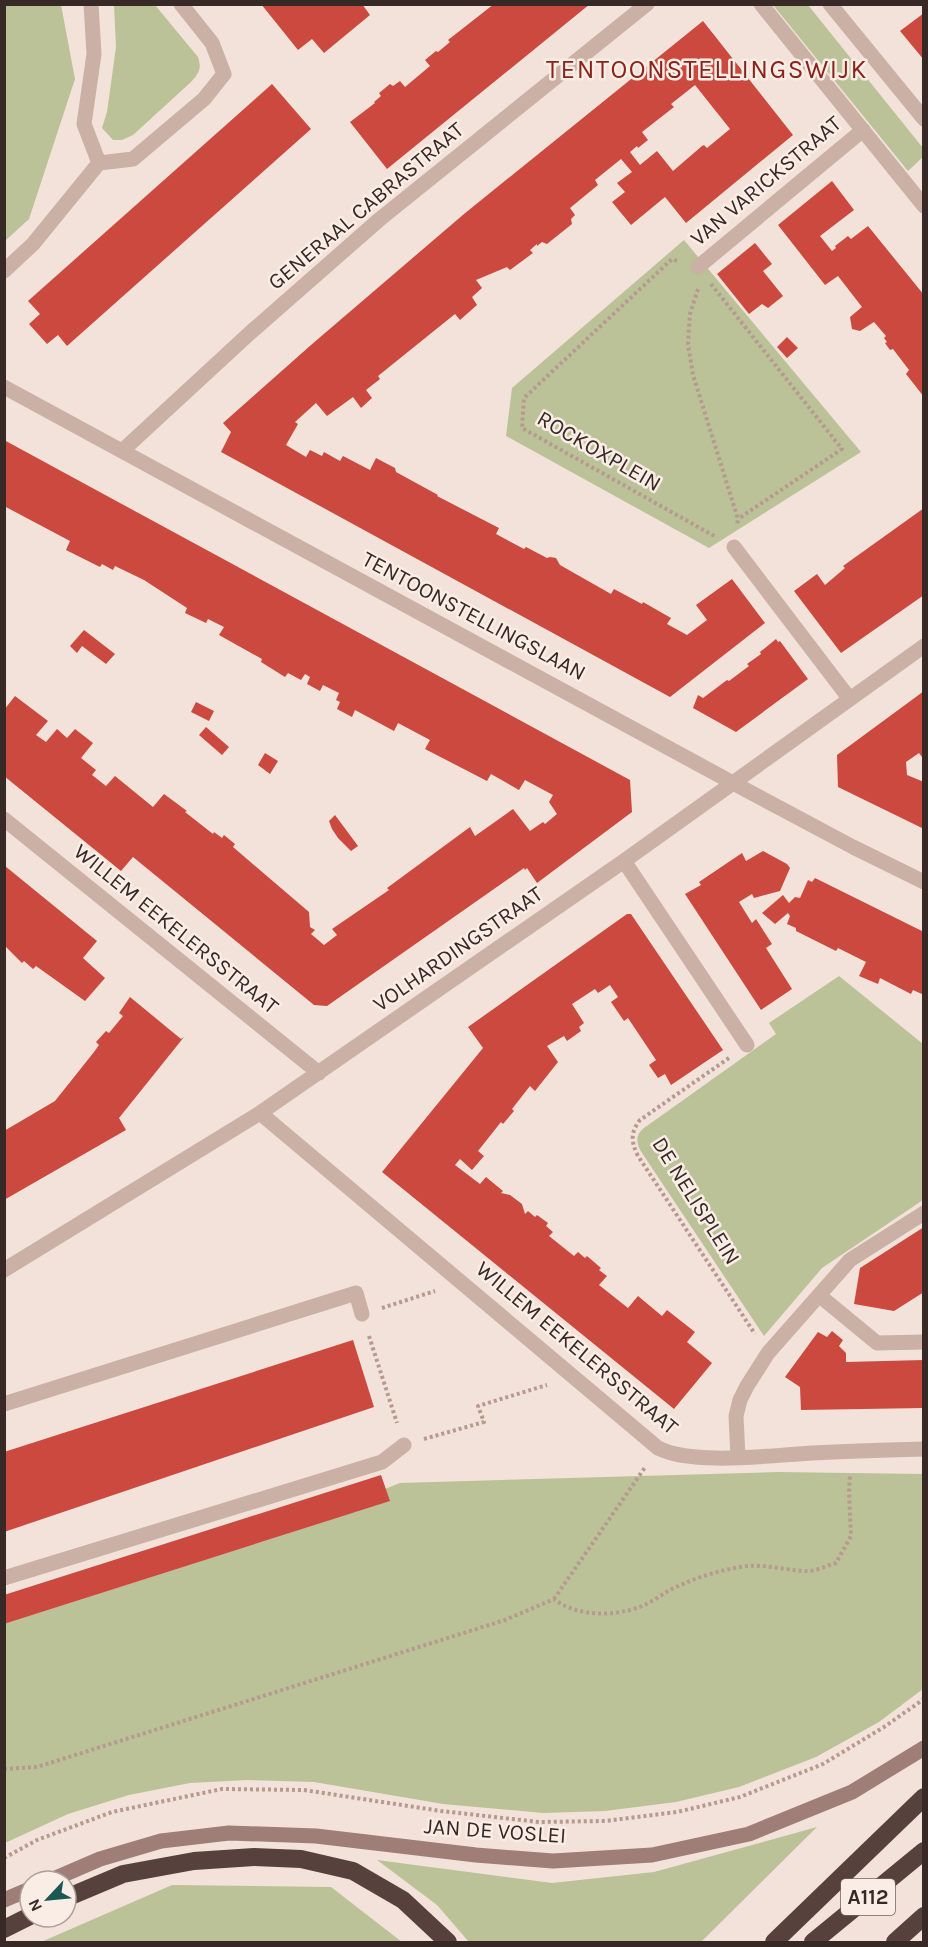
<svg xmlns="http://www.w3.org/2000/svg" width="928" height="1947" font-family="Karla,sans-serif">
<style>
.green{fill:#bbc298}
.building{fill:#cb493e;fill-rule:evenodd}
.lines{fill:none;stroke-linecap:round;stroke-linejoin:round}
.path{stroke:#b7998f;stroke-width:4;stroke-dasharray:3 3;stroke-linecap:butt}
.minor{stroke:#cbb0a5;stroke-width:15}
.tertiary{stroke:#cbb0a5;stroke-width:15}
.secondary{stroke:#9e7e76;stroke-width:15}
.motorway{stroke:#57413d;stroke-width:18}
.labels{text-anchor:middle;dominant-baseline:central;stroke-width:5;stroke-linejoin:round;paint-order:stroke}
.shield{fill:#faede5;stroke:#71645f;stroke-width:1.5}
.shield-label{font-size:21px;font-weight:bold;fill:#362926}
.street-label{font-size:22px;fill:#362926;stroke:#faede5}
.quarter-label{font-size:26px;letter-spacing:1.5px;fill:#88241c;stroke:#faede5}
</style>
<rect width="100%" height="100%" fill="#f2e2d9"/>
<path class="green" d="M5,4L61,5L75,79L29,219L5,241Z
M114,5H155L198,57C202,69 199,73 191,82L133,135L122,140H113L102,128L107,112L116,47Z
M773,5H808L923,148V157L908,171Z
M684,240L861,452L709,548L506,436L512,388Z
M839,976L923,1044V1200L822,1268L764,1336L642,1153C636,1144 635,1135 644,1128L776,1034L769,1023Z
M778,1472L923,1474V1689L879,1722L816,1757L739,1787L676,1802L605,1811L543,1813L443,1804L314,1782L248,1780L190,1783L129,1795L68,1814L5,1843L4,1624L389,1501L385,1489L400,1483Z
M817,1827L701,1942H469L437,1905L377,1860L552,1883L654,1872Z
M172,1885L331,1887L402,1942H41Z"/>
<path class="building" d="M261,4H362L370,15L324,53L312,39L298,50Z
M494,4H590L387,169L350,122L375,103L374,102L381,96L379,93L390,84L393,86L400,81L405,87L430,66L425,60L436,51L438,52L450,42L448,40Z
M924,13V60L900,31Z
M703,21L793,135L686,223L665,197L631,225L612,202L625,192L617,183L632,172L621,159L595,180L598,185L570,208L575,215L571,219L572,224L547,244L542,242L537,246V244L530,250L533,253L510,270L507,267L476,280L482,288L472,297L477,305L460,320L455,314L378,376L380,379L366,390L372,398L361,408L353,397L327,416L316,403L295,422L298,424L286,445L306,457L310,450L322,456L324,452L340,461L343,456L370,470L376,458L395,468L396,472L438,495L437,496L499,528L496,534L524,549L526,547L547,558L550,557L556,558L560,565L611,594L614,589L642,604L643,602L671,618L667,624L687,635L707,620L696,605L732,579L765,623L670,697L221,452L231,432L223,423L311,345L464,214ZM695,85L730,129L707,148L704,145L702,146L673,171L657,151L640,165L630,152L637,146L638,148L648,140L642,132L674,107L671,104Z
M272,84L311,129L67,346L58,335L47,344L29,324L40,314L28,301Z
M832,181L854,210L820,236L832,251L836,248L835,246L848,236L851,239L868,226L924,295V397L906,374L909,370L893,349L890,350L885,343L887,342L884,338L886,336L874,322L860,331L852,329L850,317L862,307L838,276L825,285L778,225Z
M755,243L772,264L763,271L783,296L768,308L762,304L749,314L717,274Z
M787,337L798,348L787,358L777,347Z
M4,440L630,780L632,812L537,883L527,868L525,870L524,868L327,1006L314,1005L133,857L121,871L4,776V710L15,696L48,721L36,735L46,742L57,729L67,738L75,729L93,743L81,758L96,770L92,775L106,786L115,776L153,807L164,794L187,811L185,812L213,834L214,832L222,838L224,835L235,844L233,847L309,912L310,927L315,930L311,934L324,945L337,935L332,929L389,890L387,888L470,827L475,836L513,809L530,831L543,822L545,824L557,814L549,802L553,795L525,780L519,790L491,774L487,781L425,749L430,740L398,723L394,731L355,710L352,717L337,709L340,702L336,700L339,693L323,685L320,691L307,684L310,677L305,674L301,680L288,673L285,677L261,662L262,659L219,635L224,627L208,619L206,623L185,613L187,608L144,580L115,566L113,570L102,564L100,567L66,550L70,541L4,506Z
M924,508V595L841,653L794,591L817,574L825,585L845,568L843,566Z
M84,630L115,654L106,664L82,646L77,653L70,646Z
M776,639L778,642L780,641L808,679L736,732L693,708L698,695L703,698L727,680L729,681L749,666L747,664L761,654L760,652Z
M924,691V756L922,757L919,753L906,762L907,775L924,782V829L838,787L837,755Z
M196,702L214,711L209,721L191,712Z
M206,727L229,747L222,755L199,735Z
M265,753L278,761L270,774L258,765Z
M335,815L358,846L351,851L338,838L332,829L329,821Z
M763,851L787,864L790,868L780,891L754,898L752,894L739,902L752,923L756,919L772,944L766,948L792,989L761,1010L685,894L701,885L699,882L742,853L746,861Z
M5,866L97,941L83,958L105,978L85,1001L36,966L33,969L24,961L22,963L5,946Z
M815,878L924,932V995L913,990L911,994L880,978L878,984L859,976L866,962L838,948L836,951L796,931V928L787,924L790,916L788,913L775,924L762,913L783,895L789,903L795,897L800,898L808,880L812,882Z
M627,914H631L723,1050L671,1085L665,1074L658,1078L649,1065L656,1060L628,1018L624,1021L611,1002L618,997L610,985L598,993L595,989L572,1004L584,1023L579,1027L581,1031L567,1041L564,1036L547,1046L558,1062L535,1091L530,1086L512,1109L514,1111L503,1124L501,1122L478,1151L484,1156L472,1170L460,1159L455,1165L480,1184L486,1177L503,1191L501,1193L510,1195L522,1204L525,1214L528,1211L535,1217L537,1215L548,1223L546,1226L553,1232L549,1236L574,1256L578,1252L585,1258L587,1256L601,1268L599,1270L607,1276L599,1285L628,1308L638,1296L662,1316L667,1310L695,1332L687,1342L712,1363L674,1409L382,1172L483,1048L468,1027Z
M130,997L181,1039L184,1037L119,1118L126,1130L4,1200V1131L55,1101L94,1052L99,1045L96,1042L106,1031L109,1033L123,1016L119,1013Z
M924,1227V1292L894,1311L854,1304L860,1268Z
M832,1331L843,1340L839,1346L846,1353V1362L924,1360V1408L801,1410L800,1387L785,1377L818,1332L827,1337Z
M353,1340L374,1407L4,1532V1452Z
M381,1475L390,1501L4,1624V1595Z"/>
<g class="lines">
<path class="path" d="M677,261L672,259L524,398L522,428L716,537
M711,284L842,449L738,519
M698,289L690,314L688,344L693,375L738,519L737,525
M729,1058L640,1120C630,1133 631,1142 638,1156L755,1334
M382,1308L435,1291
M369,1336L397,1423
M424,1439L484,1422L478,1406L547,1385
M554,1599L646,1466
M4,1769L37,1767L505,1620L554,1599C577,1617 615,1617 642,1606C652,1602 661,1595 670,1590C692,1579 716,1571 740,1567C762,1563 783,1570 805,1571C814,1572 826,1566 836,1563L851,1536L849,1492L850,1475
M4,1858L37,1840L112,1812L222,1789L304,1790L441,1811L539,1822L605,1821L677,1812L740,1797L823,1764L884,1727L924,1699"/>
<path class="minor" d="M99,163L133,159L204,99L224,74L212,43L181,4
M698,267L863,130
M4,271L33,244L99,163L84,124L94,54L91,4
M4,387L733,783L853,847L924,882
M122,451L251,332L380,219L647,4
M734,547L849,698
M4,819L319,1073
M624,861L747,1045
M260,1113L658,1448C694,1466 772,1455 813,1453C850,1451 887,1450 924,1449
M4,1270L260,1113L624,861L924,646
M820,1296L877,1343L924,1342
M4,1404L356,1293L362,1314
M738,1457L736,1416L740,1400L747,1386L768,1353L850,1260L924,1213
M4,1578L382,1462L404,1445"/>
<path class="tertiary" d="M761,4L924,206
M830,4L924,119"/>
<path class="secondary" d="M49,1881L100,1859L161,1841L229,1833L316,1836L476,1855L553,1861L652,1855L749,1834L852,1792L924,1748
M4,1900L30,1889"/>
<path class="motorway" d="M66,1898L123,1874L194,1861L254,1857L301,1859L353,1871L403,1900L448,1942
M4,1929L30,1916
M774,1942L924,1797
M813,1942L924,1851
M895,1942L924,1916"/>
</g>
<g class="labels">
<rect class="shield" x="841" y="1879" width="54" height="36" rx="4.5"/>
<g class="shield-label">
<text x="868" y="1897">A112</text>
</g>
<g class="street-label">
<text transform="translate(766 181) rotate(-40)">VAN VARICKSTRAAT</text>
<text transform="translate(366 206) rotate(-40)">GENERAAL CABRASTRAAT</text>
<text transform="translate(599 451) rotate(30)">ROCKOXPLEIN</text>
<text transform="translate(474 616) rotate(28)">TENTOONSTELLINGSLAAN</text>
<text transform="translate(176 929) rotate(39)">WILLEM EEKELERSSTRAAT</text>
<text transform="translate(458 949) rotate(-35)">VOLHARDINGSTRAAT</text>
<text transform="translate(696 1201) rotate(58)">DE NELISPLEIN</text>
<text transform="translate(577 1348) rotate(40)">WILLEM EEKELERSSTRAAT</text>
<text transform="translate(495 1831) rotate(4)">JAN DE VOSLEI</text>
</g>
<g class="quarter-label">
<text x="707" y="69">TENTOONSTELLINGSWIJK</text>
</g>
</g>
<rect width="928" height="1947" fill="none" stroke="#362926" stroke-width="12"/>
<g transform="translate(48 1899) rotate(244)"><circle r="28" fill="#faede5" stroke="#ac9f99" stroke-width="1.5"/>
<path d="M0-4.5L10 22L0 15L-10 22Z" fill="#1a5953"/>
<text y="-9" font-size="16" font-weight="bold" text-anchor="middle" fill="#362926">N</text>
</g>
</svg>
